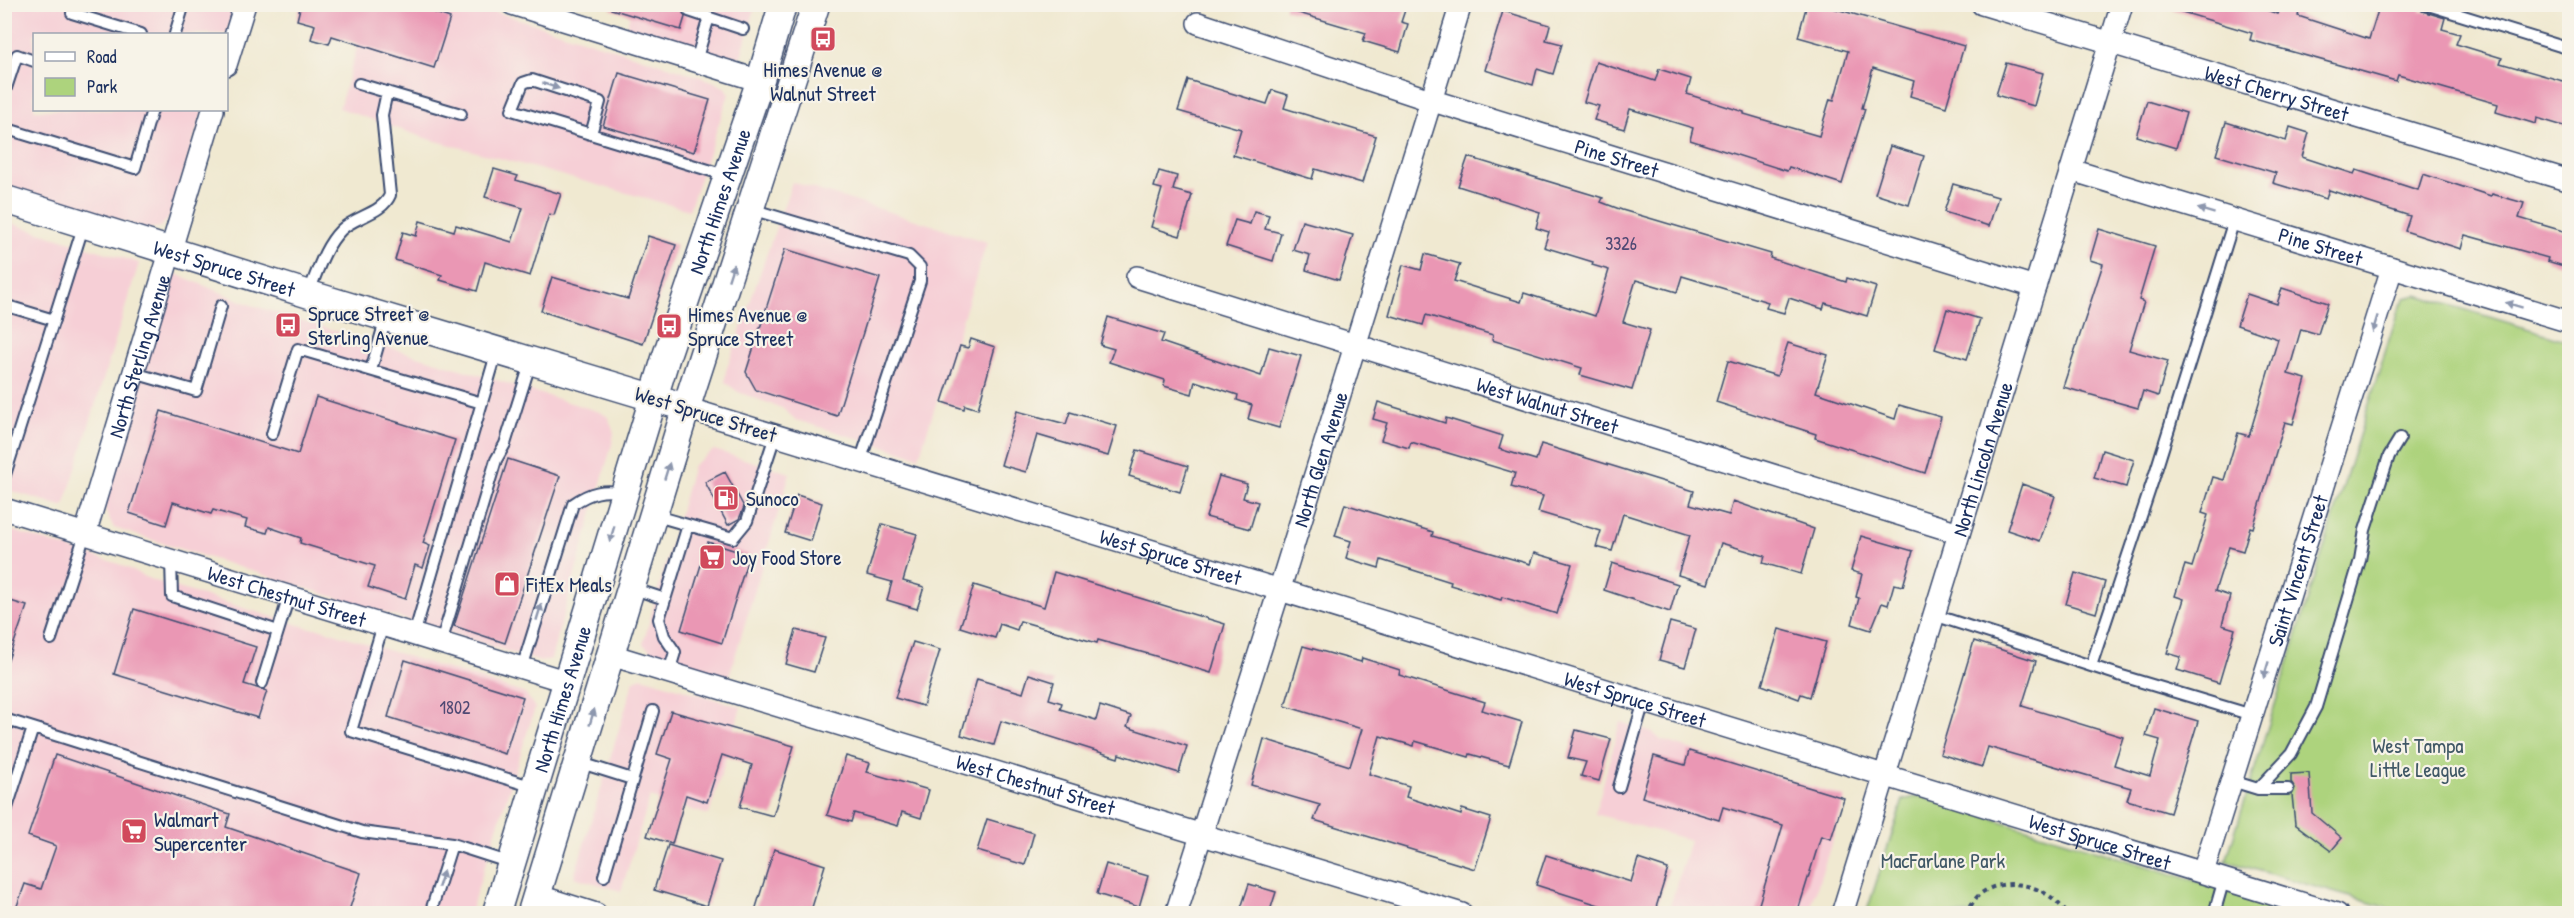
<svg xmlns="http://www.w3.org/2000/svg" width="2574" height="918" font-family="'Patrick Hand',sans-serif">
<style>
.built{fill:#f6cfd6}
.green{fill:#add37d;stroke:#64816e;stroke-width:1.5}
.building{fill:#ea97b4}
.lines{fill:none;stroke-linecap:round;stroke-linejoin:round}
.service-casing{stroke:#3b4b6f;stroke-width:14}
.minor-casing{stroke:#3b4b6f;stroke-width:24}
.tertiary-casing{stroke:#3b4b6f;stroke-width:30}
.path{stroke:#3b4b6f;stroke-width:4;stroke-dasharray:4.5 4.5;stroke-linecap:butt}
.service{stroke:#fff;stroke-width:10}
.minor{stroke:#fff;stroke-width:21}
.tertiary{stroke:#fff;stroke-width:27}
.oneway{fill:#8d97ae}
.labels{text-anchor:middle;dominant-baseline:central;stroke-width:4.5;stroke-linejoin:round;paint-order:stroke}
.number-label{font-size:18px;fill:#4f4974}
.poi-label{font-size:21px;fill:#1b2f5e;stroke:#f7f3e8;text-anchor:start}
.street-label{font-size:21px;fill:#1b2f5e;stroke:#f7f3e8}
.park-label{font-size:21px;fill:#405866;stroke:#f7f3e8}
</style>
<rect width="100%" height="100%" fill="#f7f3e8"/>
<filter id="ink" filterUnits="userSpaceOnUse"><feTurbulence type="fractalNoise" baseFrequency=".0167" numOctaves="2"/><feDisplacementMap in="SourceGraphic" scale="12" xChannelSelector="R" yChannelSelector="G"/><feConvolveMatrix kernelMatrix="1 2 1 2 8 2 1 2 1" color-interpolation-filters="sRGB"/></filter>
<filter id="wash" filterUnits="userSpaceOnUse"><feTurbulence type="fractalNoise" baseFrequency=".008" numOctaves="4" result="noise"/><feDisplacementMap in="SourceGraphic" scale="24" xChannelSelector="R" yChannelSelector="G"/><feGaussianBlur stdDeviation="1.35" result="paint"/><feColorMatrix in="noise" values="0 0 0 0 0 0 0 0 0 0 0 0 0 0 0 0 0 1.4 0 .05"/><feComposite in="paint" operator="in"/></filter>
<g filter="url(#wash)">
<rect width="100%" height="100%" fill="#f0e9d1"/>
<path class="built" d="M370,4L474,5L677,69L712,81L726,88L729,94L689,210L425,138L339,108Z
M4,5H236L226,34H34V110H203L169,218L160,227L147,229L5,185Z
M633,5H756L741,56L731,59L714,58L625,31Z
M792,182L987,242L919,457L796,420L782,408L738,392L725,382L726,371Z
M4,221L139,263L64,507L5,489Z
M174,273L251,305L600,412L608,417L614,433L612,444L551,659L541,662L535,660L114,528L105,510L109,472Z
M714,450L790,473L728,680L678,665L655,654L643,644L693,465Z
M4,528L119,564L152,580L309,628H318L526,694L535,708L470,913H5Z
M642,677L741,707L709,815L650,797L621,891L574,877L634,680Z
M1620,722L1653,733L1661,740L1846,797L1809,913H1668L1690,840L1595,814Z"/>
<path class="green" d="M2417,295L2569,341V913H2405L2226,861L2398,311L2405,298Z
M1919,796L2303,914H1866L1903,800Z"/>
<g id="blocks">
<path class="building" d="M301,4H410L450,18L434,68L332,36L329,44L311,39L315,25L297,20Z
M612,4H686L682,9L685,17L681,30L611,9Z
M1285,4H1407L1401,22L1408,24L1400,52L1363,41L1366,33L1285,9Z
M1807,4H1819L1964,46L1946,107L1910,96L1914,81L1873,68L1862,108L1865,109L1842,184L1789,167L1787,171L1690,140L1693,128L1630,109L1624,129L1594,120L1599,106L1584,102L1596,62L1655,81L1659,69L1691,79L1687,94L1744,112V114L1819,136L1830,99L1834,100L1848,51L1798,37Z
M2172,4H2249L2278,14L2282,4H2301L2298,16L2369,39L2380,4H2418L2422,11L2445,18L2442,29L2460,34L2456,44L2502,58L2500,63L2570,83V128L2537,118L2536,124L2496,112L2498,104L2398,75L2396,81L2250,40L2252,33L2172,9Z
M1503,11L1550,25L1546,40L1562,44L1553,74L1537,69L1533,85L1485,70Z
M2006,63L2043,73L2034,106L1996,95Z
M619,73L710,100L694,152L603,126Z
M1188,80L1267,104L1272,90L1288,95L1284,108L1376,136L1362,183L1315,169L1312,179L1233,155L1241,129L1178,111Z
M2147,101L2186,113L2176,148L2136,136Z
M2226,122L2286,141L2290,127L2309,133L2302,157L2354,174L2356,170L2418,190L2423,174L2491,196L2492,194L2524,203L2519,218L2570,233V268L2547,261L2548,258L2465,235L2461,249L2405,231L2410,216L2329,190L2326,199L2273,183L2276,173L2216,155Z
M1890,146L1924,156L1909,205L1875,194Z
M1468,157L1603,198L1601,202L1622,210L1771,254L1770,258L1846,282L1847,278L1876,287L1867,316L1825,303L1823,309L1789,298L1784,313L1766,308L1768,302L1682,276L1677,292L1636,280L1623,322L1650,330L1632,390L1580,375L1582,368L1492,340L1493,335L1426,315L1423,325L1389,315L1403,265L1421,270L1425,254L1460,264L1454,281L1521,302L1524,293L1595,316L1609,270L1592,265L1593,262L1544,247L1549,232L1536,228L1540,212L1458,186Z
M494,169L518,176L516,180L561,194L554,215L549,214L530,276L485,262L477,291L440,280L442,275L395,260L403,232L416,236L420,221L454,231L456,225L512,242L523,208L485,197Z
M1159,171L1177,176L1173,190L1192,195L1180,236L1151,227L1162,189L1154,187Z
M1953,184L1998,197L1989,226L1944,212Z
M1254,211L1269,215L1265,229L1281,233L1273,261L1226,246L1235,220L1250,224Z
M1302,221L1353,235L1339,280L1306,270L1310,255L1293,250Z
M2099,229L2155,246L2139,300L2144,302L2129,350L2168,361L2158,396L2143,391L2138,408L2063,387L2103,264L2090,260Z
M648,236L676,245L643,344L541,311L552,277L628,299Z
M785,249L880,278L837,416L756,390L746,372Z
M2282,288L2328,303L2318,334L2301,329L2288,374L2306,379L2293,424L2285,422L2253,528L2250,527L2243,551L2229,547L2215,591L2230,596L2222,625L2235,629L2219,683L2177,670L2181,657L2167,653L2184,599L2175,596L2185,565L2192,567L2208,515L2202,513L2213,477L2224,480L2238,433L2249,436L2278,339L2237,325L2247,294L2277,304Z
M1947,309L1980,319L1967,359L1935,349Z
M1108,317L1164,334L1161,342L1261,376L1269,347L1301,356L1279,428L1248,419L1252,405L1237,400L1238,395L1195,381L1192,394L1164,386L1165,380L1109,362L1114,349L1100,345Z
M971,339L995,347L978,409L965,405L964,409L942,402L960,346L968,348Z
M1788,343L1828,355L1816,392L1895,419L1899,405L1941,417L1925,473L1815,438L1816,434L1716,402L1728,361L1777,376Z
M316,397L455,440L423,543L430,546L423,568L415,565L405,599L368,587L375,566L300,543L301,538L269,527L267,533L245,527L247,520L213,510L211,514L173,502L166,525L129,513L161,411L298,454Z
M1378,402L1445,423L1446,418L1503,436L1499,449L1536,460L1541,444L1694,491L1690,504L1729,515L1733,501L1814,529L1801,574L1763,563L1765,556L1721,543L1708,584L1678,575L1690,535L1623,514L1612,551L1596,547L1601,531L1538,512L1543,496L1511,487L1515,473L1411,442L1409,448L1381,440L1387,423L1373,419Z
M1017,411L1066,424L1070,412L1117,426L1108,456L1037,435L1026,472L1001,465Z
M1137,450L1188,466L1180,492L1129,476Z
M2102,450L2134,460L2126,487L2094,478Z
M508,459L560,476L505,643L454,626Z
M725,472L744,507L739,519L728,525L705,482Z
M1219,476L1247,484L1243,498L1258,502L1250,529L1206,517Z
M2022,484L2055,496L2040,541L2007,530Z
M797,495L822,503L811,541L785,533Z
M1345,504L1433,532L1432,536L1530,564L1534,553L1572,564L1557,614L1502,597L1501,600L1450,585L1451,582L1381,560L1379,568L1346,558L1351,541L1335,536Z
M882,524L917,534L903,581L924,587L917,609L887,600L892,582L867,575Z
M1861,536L1913,551L1903,586L1894,584L1888,605L1882,603L1871,630L1852,624L1859,598L1856,597L1862,574L1851,571Z
M708,542L749,555L722,643L681,630Z
M1612,563L1678,584L1670,612L1604,590Z
M1054,572L1225,624L1211,673L1152,655L1098,640L1097,643L1020,621L1017,630L1000,624L995,638L960,627L974,585L1044,607Z
M2075,573L2105,582L2096,613L2066,604Z
M4,599L27,606L7,663L4,662Z
M134,609L256,647L244,684L267,691L258,718L114,674Z
M1670,622L1696,629L1685,667L1659,660Z
M1779,629L1826,642L1810,697L1801,694L1799,699L1762,685Z
M796,630L825,638L814,672L786,664Z
M1974,641L2036,661L2022,706L2123,737L2114,765L2150,776L2160,740L2146,736L2154,708L2198,721L2170,813L2127,800L2131,788L1988,747L1982,767L1940,754Z
M913,642L940,650L923,706L895,698Z
M1303,646L1361,662L1362,658L1400,670L1399,675L1485,702L1482,710L1522,722L1509,765L1470,754L1469,757L1415,741L1414,746L1380,736L1369,774L1409,786L1406,797L1461,815L1462,809L1491,818L1475,869L1314,820L1320,805L1251,785L1264,739L1350,766L1362,729L1285,706Z
M405,660L523,697L505,754L388,717Z
M1029,674L1054,682L1049,699L1062,703L1060,709L1096,720L1100,706L1131,716L1127,727L1187,746L1179,773L1119,754L1118,758L1001,721L994,745L961,735L977,679L1023,693Z
M671,711L794,746L773,816L740,807L752,765L722,755L707,802L686,795L672,844L647,836L672,759L657,754Z
M1576,730L1611,739L1599,781L1581,776L1586,762L1568,758Z
M1689,751L1844,798L1831,839L1821,836L1797,914H1756L1783,825L1723,807L1719,820L1642,797L1654,756L1685,765Z
M55,755L230,814L226,827L361,873L348,914H14L25,884L41,889L56,846L28,836Z
M846,756L870,763L867,772L929,790L921,818L902,812L898,826L854,813L851,822L827,815Z
M2309,773L2312,813L2342,838L2331,851L2295,824L2292,795L2295,788L2291,782V774Z
M987,819L1034,833L1025,865L977,851Z
M668,845L721,861L707,906L654,890Z
M774,849L825,865L810,914H754Z
M1546,855L1631,882L1638,859L1668,869L1654,914H1627L1536,885Z
M1106,864L1148,876L1139,907L1097,894Z
M1249,884L1276,892L1269,914H1239Z"/>
</g>
</g>
<g filter="url(#ink)">
<use href="#blocks" fill-opacity="0" stroke="#3b4b6f" stroke-width="1.5"/>
<g class="lines">
<defs>
<path id="service" d="M74,4L72,13L141,34
M2425,4L2570,49
M689,11L743,29
M175,34L184,4
M696,61L709,17
M359,84L461,114
M4,94L17,55L34,61
M4,128L135,168L152,110
M591,134L600,102L532,80L523,83L512,110L728,176
M751,209L909,256L920,267V281L860,462
M308,294C317,273 324,247 341,230C355,216 382,214 390,195L382,115L387,92
M4,305L54,320
M371,370L386,318
M134,373L196,391L221,306
M272,434L298,349L482,403
M4,478L84,224
M653,515L733,538L747,521L775,436
M171,560L172,596L278,631
M631,588L665,599
M1934,615L2122,676L2252,715
M383,625L351,731L534,787
M414,635L497,351
M51,639L85,534
M441,643L496,460L505,444L531,361
M2091,666L2153,480L2234,220
M522,668L573,504C590,492 604,489 624,493
M669,672L675,652L664,636L659,619L688,525
M262,683L289,596
M4,719L33,728
M578,762L632,779
M4,777L16,780
M2232,781L2258,789H2288
M1619,787L1644,701
M2258,789L2291,754L2316,707L2360,560L2365,530L2389,456L2400,438
M4,817L33,728L362,832L452,844L511,863
M604,876L653,711
M430,914L452,844
M2214,914L2224,879"/>
<g id="minor">
<path d="M512,4L760,81"/>
<path id="s1" d="M1982,4L2570,181"/>
<path id="s2" d="M1198,23L1430,100L2035,287"/>
<path d="M226,65L245,4"/>
<path id="s3" d="M2071,170L2570,322"/>
<path id="s4" d="M1137,277L1959,533"/>
<path id="s5" d="M686,408L2337,914"/>
<path id="s6" d="M4,509L568,682"/>
<path id="s7" d="M85,534L213,110"/>
<path id="s8" d="M611,655L1462,914"/>
<path id="s9" d="M2203,872L2392,268"/>
<path d="M536,895L596,914"/>
<path id="s10" d="M1176,914L1279,591L1461,4"/>
<path id="s11" d="M1842,914L2122,4"/>
</g>
<g id="tertiary">
<path id="s12" d="M4,199L308,294L671,403"/>
<path id="s13" d="M496,914L666,357L760,81L783,4"/>
<path d="M531,914L686,408L816,4"/>
</g>
</defs>
<use href="#service" class="service-casing"/>
<use href="#minor" class="minor-casing"/>
<use href="#tertiary" class="tertiary-casing"/>
<path class="path" d="M1966,914C1970,907 1974,899 1980,894C2007,874 2049,886 2067,914"/>
<use href="#service" class="service"/>
<use href="#minor" class="minor"/>
<use href="#tertiary" class="tertiary"/>
</g>
<defs><path id="oneway-solid" d="M-6-.8H1V-3.2L6.5 0L1 3.2V.8H-6Z" transform="scale(1.5)"/></defs>
<g class="oneway">
<use href="#oneway-solid" transform="translate(551 86) rotate(18)"/>
<use href="#oneway-solid" transform="translate(2206 211) rotate(-163)"/>
<use href="#oneway-solid" transform="translate(731 272) rotate(-72)"/>
<use href="#oneway-solid" transform="translate(2514 305) rotate(-163)"/>
<use href="#oneway-solid" transform="translate(2375 324) rotate(107)"/>
<use href="#oneway-solid" transform="translate(667 471) rotate(-73)"/>
<use href="#oneway-solid" transform="translate(612 534) rotate(107)"/>
<use href="#oneway-solid" transform="translate(539 612) rotate(-73)"/>
<use href="#oneway-solid" transform="translate(2266 670) rotate(107)"/>
<use href="#oneway-solid" transform="translate(592 717) rotate(-73)"/>
<use href="#oneway-solid" transform="translate(441 879) rotate(-72)"/>
</g>
</g>
<defs>
<symbol id="bus-square" viewBox="-11 -11 22 22"><rect x="-9" y="-9" width="18" height="18" rx="4" fill="#d1495b" stroke="#f7f3e8"/><path d="M-5-6H5V4H4V6H2V4H-2V6H-4V4H-5ZM-3.5-4V0h7V-4ZM-3.5 1.2v1.5H-2V1.2ZM2 1.2v1.5H3.5V1.2Z" fill="#fff"/></symbol>
<symbol id="fuel-square" viewBox="-11 -11 22 22"><rect x="-9" y="-9" width="18" height="18" rx="4" fill="#d1495b" stroke="#f7f3e8"/><path d="M-5.5-6h7V0h2V4h1.3V-2.5L3-4.5l.8-.8L6-3V5H2.5V1h-1V6h-7ZM-4.2-4.7v3.2H.2V-4.7Z" fill="#fff"/></symbol>
<symbol id="supermarket-square" viewBox="-11 -11 22 22"><rect x="-9" y="-9" width="18" height="18" rx="4" fill="#d1495b" stroke="#f7f3e8"/><path d="M-6-5.5h2.5l.6 2H6L4.5 2H-2.5L-4.4-4H-6ZM-1.5 3.2a1.3 1.3 0 1 0 .1 0ZM3 3.2a1.3 1.3 0 1 0 .1 0Z" fill="#fff"/></symbol>
<symbol id="shop-square" viewBox="-11 -11 22 22"><rect x="-9" y="-9" width="18" height="18" rx="4" fill="#d1495b" stroke="#f7f3e8"/><path d="M-5-2.5h2.3a2.7 3.5 0 0 1 5.4 0H5L5.5 6h-11ZM-1.5-2.5h3a1.5 2.3 0 0 0-3 0Z" fill="#fff"/></symbol>
</defs>
<g fill-rule="evenodd">
<use href="#bus-square" x="808" y="24" width="30" height="30"/>
<use href="#bus-square" x="273" y="310" width="30" height="30"/>
<use href="#bus-square" x="654" y="311" width="30" height="30"/>
<use href="#fuel-square" x="711" y="483" width="30" height="30"/>
<use href="#supermarket-square" x="697" y="542" width="30" height="30"/>
<use href="#shop-square" x="492" y="569" width="30" height="30"/>
<use href="#supermarket-square" x="119" y="816" width="30" height="30"/>
</g>
<g class="labels">
<g class="number-label">
<text x="1621" y="243">3326</text>
<text x="455" y="707">1802</text>
</g>
<g class="poi-label">
<text x="823" y="69" text-anchor="middle">Himes Avenue @<tspan x="823" dy="24">Walnut Street</tspan></text>
<text x="308" y="313">Spruce Street @<tspan x="308" dy="24">Sterling Avenue</tspan></text>
<text x="688" y="314">Himes Avenue @<tspan x="688" dy="24">Spruce Street</tspan></text>
<text x="746" y="498">Sunoco</text>
<text x="732" y="557">Joy Food Store</text>
<text x="526" y="584">FitEx Meals</text>
<text x="154" y="819">Walmart<tspan x="154" dy="24">Supercenter</tspan></text>
</g>
<g class="street-label">
<text stroke="none"><textPath href="#s1" startOffset="308">West Cherry Street</textPath></text>
<text stroke="none"><textPath href="#s2" startOffset="440">Pine Street</textPath></text>
<text stroke="none"><textPath href="#s13" startOffset="747">North Himes Avenue</textPath></text>
<text stroke="none"><textPath href="#s3" startOffset="261">Pine Street</textPath></text>
<text stroke="none"><textPath href="#s12" startOffset="231">West Spruce Street</textPath></text>
<text stroke="none"><textPath href="#s7" startOffset="186">North Sterling Avenue</textPath></text>
<text stroke="none"><textPath href="#s4" startOffset="430">West Walnut Street</textPath></text>
<text transform="translate(706 414) rotate(17)">West Spruce Street</text>
<text stroke="none"><textPath href="#s10" startOffset="477">North Glen Avenue</textPath></text>
<text stroke="none"><textPath href="#s11" startOffset="476">North Lincoln Avenue</textPath></text>
<text stroke="none"><textPath href="#s5" startOffset="507">West Spruce Street</textPath></text>
<text stroke="none"><textPath href="#s9" startOffset="316">Saint Vincent Street</textPath></text>
<text stroke="none"><textPath href="#s6" startOffset="296">West Chestnut Street</textPath></text>
<text stroke="none"><textPath href="#s5" startOffset="993">West Spruce Street</textPath></text>
<text stroke="none"><textPath href="#s13" startOffset="225">North Himes Avenue</textPath></text>
<text stroke="none"><textPath href="#s8" startOffset="444">West Chestnut Street</textPath></text>
<text stroke="none"><textPath href="#s5" startOffset="1479">West Spruce Street</textPath></text>
</g>
<g class="park-label">
<text x="2418" y="745">West Tampa<tspan x="2418" dy="24">Little League</tspan></text>
<text x="1943" y="860">MacFarlane Park</text>
</g>
</g>
<rect width="2574" height="918" fill="none" stroke="#f7f3e8" stroke-width="24"/>
<rect x="33" y="33" width="195" height="78" fill="#f7f3e8" stroke="#9fa5b1" stroke-width="1.5"/>
<rect x="45" y="52" width="30" height="9" fill="#ffffff" stroke="#9fa5b1" stroke-width="1.5"/>
<text x="87" y="63" font-size="18" fill="#1b2f5e">Road</text>
<rect x="45" y="78" width="30" height="18" fill="#add37d" stroke="#9fa5b1" stroke-width="1.5"/>
<text x="87" y="93" font-size="18" fill="#1b2f5e">Park</text>
</svg>
